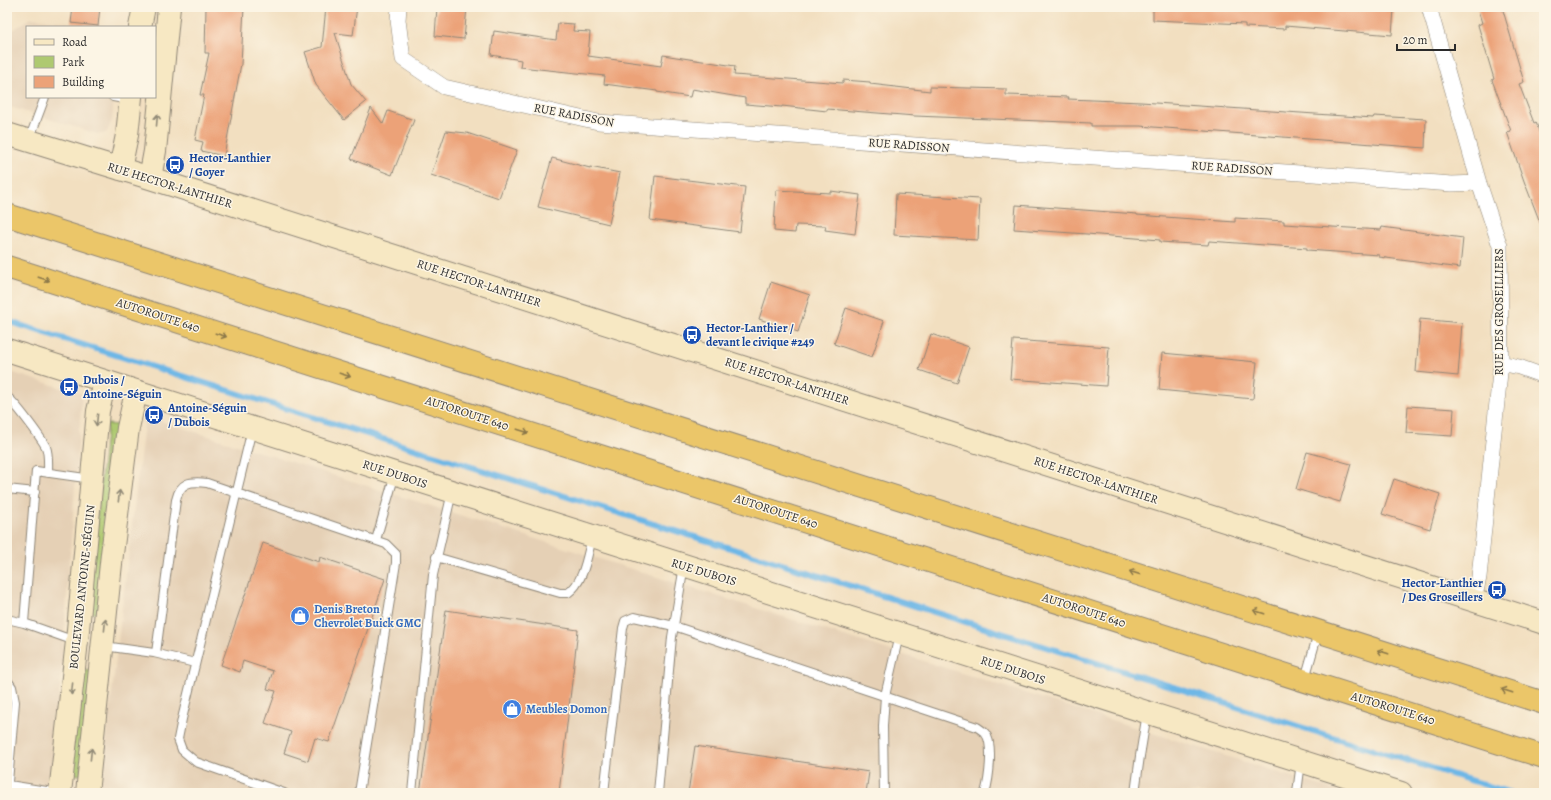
<svg xmlns="http://www.w3.org/2000/svg" width="1551" height="800" font-family="Alegreya,serif">
<style>
.built{fill:#e5d0b5}
.green{fill:#aec970;stroke:#6c7a4e}
.lines{fill:none;stroke-linecap:round;stroke-linejoin:round}
.stream{stroke:#6eb7e6;stroke-width:6}
.building{fill:#eca278}
.lane-casing{stroke:#8e8576;stroke-width:10}
.street-casing{stroke:#8e8576;stroke-width:16}
.secondary-casing{stroke:#8e8576;stroke-width:24}
.highway-casing{stroke:#8e8576;stroke-width:24}
.lane{stroke:#fff;stroke-width:8}
.street{stroke:#fff;stroke-width:15}
.secondary{stroke:#f7e8c3;stroke-width:22}
.highway{stroke:#ebc669;stroke-width:22}
.oneway{stroke:#918a77}
.oneway2{stroke:#8b784a}
.labels{text-anchor:middle;dominant-baseline:central;stroke-width:3;stroke-linejoin:round;paint-order:stroke}
.street-label{font-size:12px;fill:#2b2b2b;stroke:#fcf5e5}
.transit-label{font-size:12px;font-weight:bold;fill:#164399;stroke:#fcf5e5;text-anchor:start}
.shop-label{font-size:12px;font-weight:bold;fill:#366cbe;stroke:#fcf5e5;text-anchor:start}
</style>
<rect width="100%" height="100%" fill="#fcf5e5"/>
<filter id="ink" filterUnits="userSpaceOnUse"><feTurbulence type="fractalNoise" baseFrequency=".025" numOctaves="2"/><feDisplacementMap in="SourceGraphic" scale="8" xChannelSelector="R" yChannelSelector="G"/><feConvolveMatrix kernelMatrix="1 2 1 2 8 2 1 2 1" color-interpolation-filters="sRGB"/></filter>
<filter id="wash" filterUnits="userSpaceOnUse"><feTurbulence type="fractalNoise" baseFrequency=".012" numOctaves="4" result="noise"/><feDisplacementMap in="SourceGraphic" scale="16" xChannelSelector="R" yChannelSelector="G"/><feGaussianBlur stdDeviation="0.9" result="paint"/><feColorMatrix in="noise" values="0 0 0 0 0 0 0 0 0 0 0 0 0 0 0 0 0 1.4 0 .05"/><feComposite in="paint" operator="in"/></filter>
<g filter="url(#wash)">
<rect width="100%" height="100%" fill="#f2dfc0"/>
<path class="built" d="M31,18L109,27H27V97H114L112,120L107,132L103,134H97L7,106V34Z
M7,371L82,394L52,793H7Z
M145,416L1343,793H100Z"/>
<path class="green" d="M107,424L118,425L98,614L87,612Z
M81,670L92,671L81,775L70,774Z"/>
<g class="lines">
<path class="stream" d="M7,321L1511,793"/>
</g>
<g id="blocks">
<path class="building" d="M73,7H100L98,26L71,23Z
M206,7H244L241,64L224,156L201,151L203,142L195,140L204,95H200L209,53H205Z
M326,7H357L353,35L335,33L351,84L366,102L344,120L316,85L305,52L322,47Z
M437,7H467L464,39L435,36Z
M1153,7H1375L1394,9L1392,35L1285,26V29L1245,27V24L1153,20Z
M1477,7H1502L1524,82L1519,84L1534,123L1536,122L1544,147V229L1543,230L1524,181L1507,132L1511,131L1492,80L1494,79L1478,25L1482,23Z
M558,23L574,24L573,31L590,32L588,56L661,66L663,55L735,66L734,75L843,83V80L870,82V84L930,91V87L1006,89V95L1069,97L1068,99L1141,102L1373,118L1374,116L1426,119L1425,148L1140,126H1091V123L915,116L827,109V111L782,106V107L745,104V98L692,89L690,97L657,92V91L604,84L605,76L520,67L521,60L491,55L494,31L556,40Z
M371,108L383,124L388,111L414,120L392,175L351,159Z
M446,131L467,133L517,150L499,198L431,175Z
M552,158L590,168V167L620,173L609,224L538,207Z
M655,176L745,187L740,232L650,220Z
M776,190L831,193V191L860,195L855,234L825,230L826,226L796,225L795,233L774,231Z
M896,194L980,199L978,240L894,235Z
M1016,205L1137,214V215L1235,222V218L1284,221V224L1381,230L1382,227L1463,238L1460,268L1379,257V255L1307,250V248L1209,241L1208,245L1160,242V240L1087,234L1014,229Z
M771,282L810,295L798,332L759,319Z
M846,308L884,321L872,357L834,344Z
M1420,319L1462,323L1458,376L1416,372Z
M931,334L969,347L957,383L919,370Z
M1013,340L1109,347L1106,386L1010,379Z
M1162,353L1257,362L1253,399L1159,390Z
M1408,406L1454,409L1452,436L1406,433Z
M1307,452L1351,464L1340,502L1296,489Z
M1394,479L1440,494L1430,529L1382,514Z
M263,543L319,562L320,557L385,579L329,742L315,738L308,761L284,753L291,732L265,723L276,691L267,689L273,671L243,661L240,672L221,665Z
M446,610L578,630L559,793H420Z
M695,746L869,772L866,793H688Z"/>
</g>
</g>
<g filter="url(#ink)">
<use href="#blocks" fill-opacity="0" stroke="#8e8576" stroke-width="1"/>
<g class="lines">
<defs>
<path id="lane" d="M113,97L130,100
M29,140L45,97
M7,397C15,402 41,438 46,447C49,455 48,465 48,473
M252,429L182,719L178,739L182,750L196,762L284,793
M7,489L35,492
M376,540L395,474
M436,557L560,593H568C584,582 587,556 592,538
M7,619L24,623
M75,641L24,623L36,471L92,479
M104,646L154,653L195,663
M156,653L176,500C180,482 190,481 207,483L386,544L396,554V563L359,793
M1305,679L1318,633
M7,680L12,687L15,702L7,793
M9,785L59,793
M412,793L433,575L452,492
M604,793L623,628L625,621L634,617L674,626L977,727C980,729 983,731 985,733C994,743 989,780 985,793
M658,793L672,637L684,566
M884,793L883,726L885,696L899,635
M1135,793L1140,756L1147,713
M1297,793L1301,762"/>
<path id="street" d="M399,7L398,20L403,59L444,87L598,122L1452,184L1479,183
M1429,7L1479,183L1500,246L1501,363L1479,577L1474,601
M1501,363L1519,367L1544,376"/>
<path id="secondary" d="M140,27L144,7
M7,134L150,178L1544,623
M120,169L127,135L131,97
M150,178L155,151L169,7
M7,350L1401,793
M60,793L77,641L98,411L105,382
M87,793L112,554L128,428L136,392"/>
<path id="highway" d="M7,215L1544,703
M7,267L1544,757"/>
</defs>
<use href="#lane" class="lane-casing"/>
<use href="#street" class="street-casing"/>
<use href="#secondary" class="secondary-casing"/>
<use href="#highway" class="highway-casing"/>
<use href="#lane" class="lane"/>
<use href="#street" class="street"/>
<use href="#secondary" class="secondary"/>
<use href="#highway" class="highway"/>
</g>
<defs><path id="oneway-shaft" d="M-6 0H5M1.5-3L5.5 0L1.5 3" fill="none" stroke-width="1.6" stroke-linecap="round" stroke-linejoin="round"/></defs>
<g class="oneway">
<use href="#oneway-shaft" transform="translate(157 120) rotate(-85)"/>
<use href="#oneway-shaft" transform="translate(97 420) rotate(96)"/>
<use href="#oneway-shaft" transform="translate(119 496) rotate(-83)"/>
<use href="#oneway-shaft" transform="translate(105 625) rotate(-84)"/>
<use href="#oneway-shaft" transform="translate(72 689) rotate(96)"/>
<use href="#oneway-shaft" transform="translate(91 754) rotate(-84)"/>
</g>
<g class="oneway2">
<use href="#oneway-shaft" transform="translate(44 279) rotate(18)"/>
<use href="#oneway-shaft" transform="translate(221 335) rotate(18)"/>
<use href="#oneway-shaft" transform="translate(345 375) rotate(18)"/>
<use href="#oneway-shaft" transform="translate(523 431) rotate(18)"/>
<use href="#oneway-shaft" transform="translate(1135 573) rotate(-162)"/>
<use href="#oneway-shaft" transform="translate(1259 612) rotate(-162)"/>
<use href="#oneway-shaft" transform="translate(1383 652) rotate(-162)"/>
<use href="#oneway-shaft" transform="translate(1507 691) rotate(-162)"/>
</g>
</g>
<defs>
<symbol id="bus-disc" viewBox="-11 -11 22 22"><circle r="9.5" fill="#1a4fb4" stroke="#fcf5e5"/><path d="M-5-6H5V4H4V6H2V4H-2V6H-4V4H-5ZM-3.5-4V0h7V-4ZM-3.5 1.2v1.5H-2V1.2ZM2 1.2v1.5H3.5V1.2Z" fill="#fff"/></symbol>
<symbol id="shop-disc" viewBox="-11 -11 22 22"><circle r="9.5" fill="#3f7fe0" stroke="#fcf5e5"/><path d="M-5-2.5h2.3a2.7 3.5 0 0 1 5.4 0H5L5.5 6h-11ZM-1.5-2.5h3a1.5 2.3 0 0 0-3 0Z" fill="#fff"/></symbol>
</defs>
<g fill-rule="evenodd">
<use href="#bus-disc" x="164" y="154" width="22" height="22"/>
<use href="#bus-disc" x="681" y="324" width="22" height="22"/>
<use href="#bus-disc" x="58" y="376" width="22" height="22"/>
<use href="#bus-disc" x="143" y="404" width="22" height="22"/>
<use href="#bus-disc" x="1486" y="579" width="22" height="22"/>
<use href="#shop-disc" x="289" y="605" width="22" height="22"/>
<use href="#shop-disc" x="501" y="698" width="22" height="22"/>
</g>
<g class="labels">
<g class="street-label">
<text transform="translate(574 115) rotate(11)">RUE RADISSON</text>
<text transform="translate(909 145) rotate(4)">RUE RADISSON</text>
<text transform="translate(1232 168) rotate(4)">RUE RADISSON</text>
<text transform="translate(170 185) rotate(17)">RUE HECTOR-LANTHIER</text>
<text transform="translate(479 283) rotate(18)">RUE HECTOR-LANTHIER</text>
<text transform="translate(1499 312) rotate(-90)">RUE DES GROSEILLIERS</text>
<text transform="translate(158 315) rotate(18)">AUTOROUTE 640</text>
<text transform="translate(787 381) rotate(18)">RUE HECTOR-LANTHIER</text>
<text transform="translate(467 413) rotate(18)">AUTOROUTE 640</text>
<text transform="translate(395 474) rotate(18)">RUE DUBOIS</text>
<text transform="translate(1096 480) rotate(18)">RUE HECTOR-LANTHIER</text>
<text transform="translate(776 511) rotate(18)">AUTOROUTE 640</text>
<text transform="translate(704 572) rotate(17)">RUE DUBOIS</text>
<text transform="translate(82 587) rotate(-84)">BOULEVARD ANTOINE-SÉGUIN</text>
<text transform="translate(1084 610) rotate(18)">AUTOROUTE 640</text>
<text transform="translate(1013 670) rotate(18)">RUE DUBOIS</text>
<text transform="translate(1393 708) rotate(17)">AUTOROUTE 640</text>
</g>
<g class="transit-label">
<text x="189" y="158">Hector-Lanthier<tspan x="189" dy="14">/ Goyer</tspan></text>
<text x="706" y="328">Hector-Lanthier /<tspan x="706" dy="14">devant le civique #249</tspan></text>
<text x="83" y="380">Dubois /<tspan x="83" dy="14">Antoine-Séguin</tspan></text>
<text x="168" y="408">Antoine-Séguin<tspan x="168" dy="14">/ Dubois</tspan></text>
<text x="1483" y="583" text-anchor="end">Hector-Lanthier<tspan x="1483" dy="14">/ Des Groseillers</tspan></text>
</g>
<g class="shop-label">
<text x="314" y="609">Denis Breton<tspan x="314" dy="14">Chevrolet Buick GMC</tspan></text>
<text x="526" y="709">Meubles Domon</text>
</g>
</g>
<rect width="1551" height="800" fill="none" stroke="#fcf5e5" stroke-width="24"/>
<rect x="26" y="26" width="130" height="72" fill="#fcf5e5" stroke="#a8a49b"/>
<rect x="34" y="39" width="20" height="6" fill="#f7e8c3" stroke="#a8a49b"/>
<text x="62" y="46" font-size="12" fill="#2b2b2b">Road</text>
<rect x="34" y="56" width="20" height="12" fill="#aec970" stroke="#a8a49b"/>
<text x="62" y="66" font-size="12" fill="#2b2b2b">Park</text>
<rect x="34" y="76" width="20" height="12" fill="#eca278" stroke="#a8a49b"/>
<text x="62" y="86" font-size="12" fill="#2b2b2b">Building</text>
<path d="M1397 44v6h58v-6" fill="none" stroke="#2b2b2b" stroke-width="2"/>
<text x="1403" y="44" font-size="12" fill="#2b2b2b" stroke="#fcf5e5" stroke-width="3" paint-order="stroke">20 m</text>
</svg>
